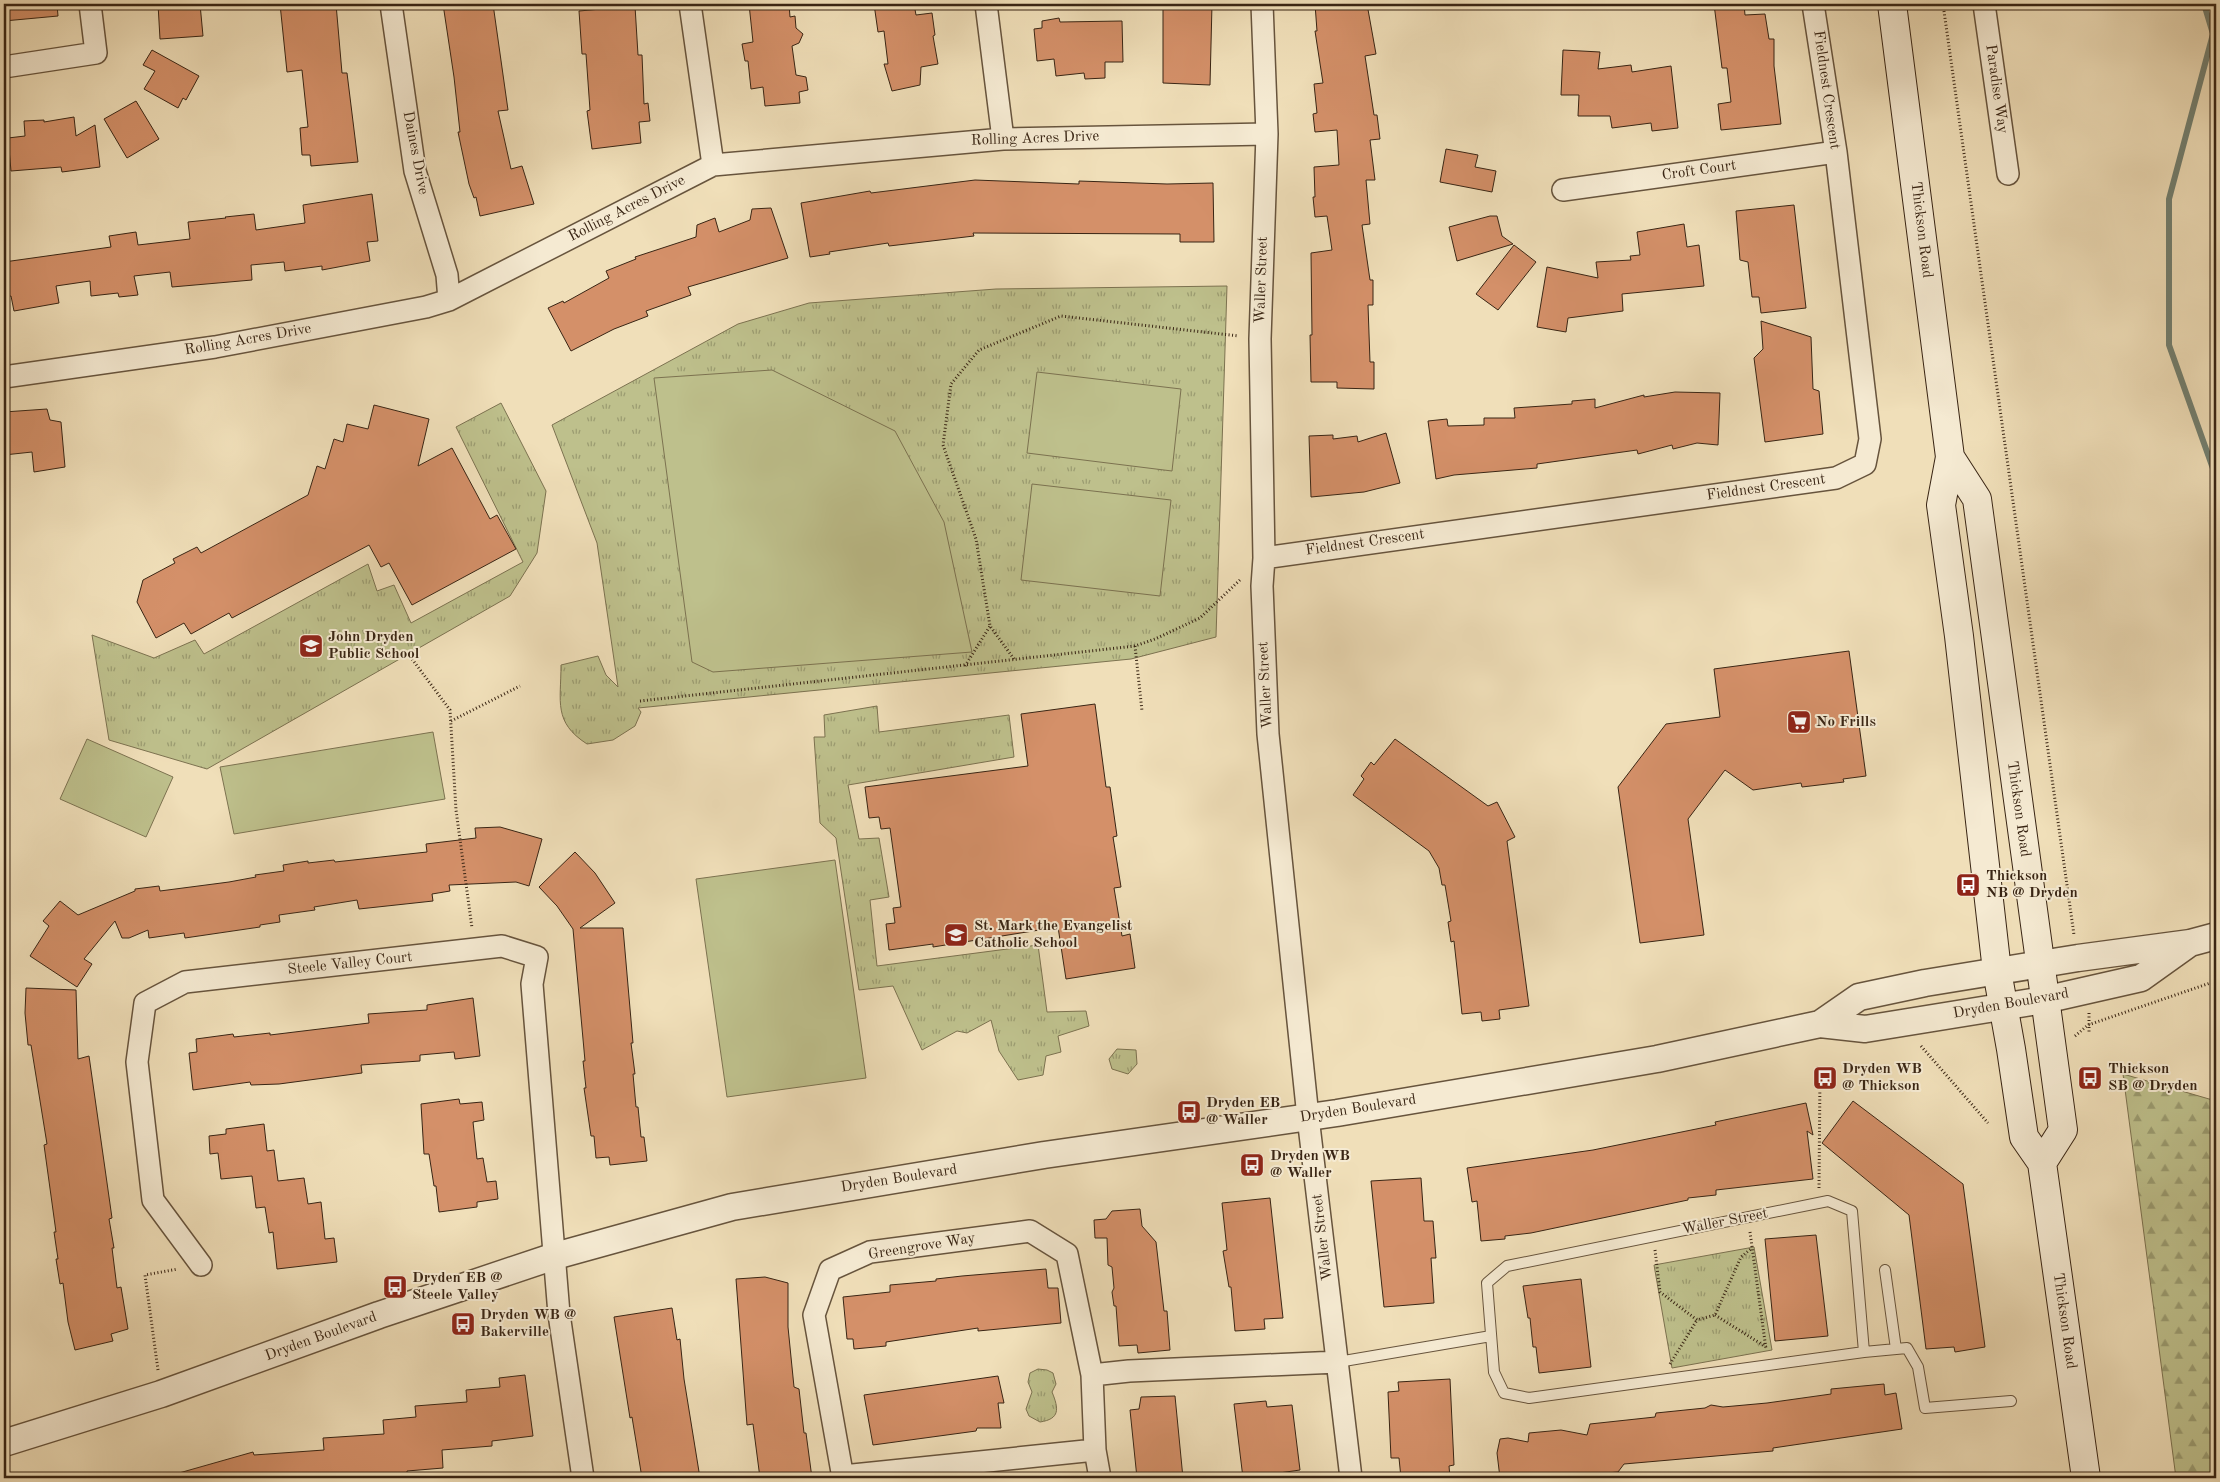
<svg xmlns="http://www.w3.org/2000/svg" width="2220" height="1482" font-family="'Old Standard TT',serif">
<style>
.grass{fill:url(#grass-tufts);stroke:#7c7250}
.forest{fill:url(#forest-firs);stroke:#7c7250}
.pitch{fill:#bec08c;stroke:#7c7250}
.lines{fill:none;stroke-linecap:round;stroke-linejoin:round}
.stream{stroke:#738071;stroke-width:6}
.building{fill:#d49069;stroke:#392514}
.service-casing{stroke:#67543d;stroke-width:12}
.minor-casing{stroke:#67543d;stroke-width:24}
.tertiary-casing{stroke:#67543d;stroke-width:29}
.secondary-casing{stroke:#392514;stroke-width:30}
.path{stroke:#392514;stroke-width:3;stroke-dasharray:1 2.5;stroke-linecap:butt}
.service{stroke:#f5ead2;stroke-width:10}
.minor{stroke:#f5ead2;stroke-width:21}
.tertiary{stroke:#f5ead2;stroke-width:26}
.secondary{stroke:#f5ead2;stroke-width:28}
.labels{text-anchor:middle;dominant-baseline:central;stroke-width:4;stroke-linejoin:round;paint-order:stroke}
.street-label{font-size:15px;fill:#392514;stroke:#f5ead2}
.poi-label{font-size:15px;font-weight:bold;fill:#392514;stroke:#f5ead2;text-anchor:start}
</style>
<defs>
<pattern id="grass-tufts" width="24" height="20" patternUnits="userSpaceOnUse" patternTransform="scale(1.25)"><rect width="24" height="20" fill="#bec08c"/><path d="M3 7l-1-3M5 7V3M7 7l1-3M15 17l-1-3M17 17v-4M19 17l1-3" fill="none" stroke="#9b9c71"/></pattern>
<pattern id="forest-firs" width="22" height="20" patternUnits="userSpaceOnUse" patternTransform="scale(1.25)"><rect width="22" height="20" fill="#bec08c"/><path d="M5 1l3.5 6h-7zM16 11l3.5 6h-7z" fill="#9b9c71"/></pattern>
</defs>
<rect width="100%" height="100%" fill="#f0dfb9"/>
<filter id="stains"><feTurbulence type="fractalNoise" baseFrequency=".004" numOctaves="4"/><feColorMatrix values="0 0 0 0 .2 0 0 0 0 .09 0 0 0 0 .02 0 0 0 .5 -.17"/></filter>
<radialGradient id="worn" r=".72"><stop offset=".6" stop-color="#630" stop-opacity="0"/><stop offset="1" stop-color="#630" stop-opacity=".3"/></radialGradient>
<path class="grass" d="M1227,286L1216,637L1131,659L638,708L641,712L635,726L613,740L587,744C553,722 561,702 561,665L598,656L606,675L618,687L597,543L552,425L738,324L809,303L996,289Z
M501,403L546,491L537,553L510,596L207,769L109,740L92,635L154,658L195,640L204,654L368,564L377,591L394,585L411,623L523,562L456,427Z
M877,706L879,732L1009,715L1014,757L848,785L859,839L879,838L889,897L870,900L877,966L1038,945L1047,1012L1086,1011L1089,1026L1058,1036L1061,1052L1046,1056L1043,1075L1018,1080L999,1051L991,1020L967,1033L957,1031L922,1050L893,986L859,990L836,838L820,823L814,737H825L824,715Z
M1117,1049L1136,1050L1137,1064L1128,1074L1112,1069L1109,1059Z
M1754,1247L1772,1350L1672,1368L1654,1265Z
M1038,1369L1047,1370L1053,1373L1056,1384L1052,1392C1059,1409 1060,1419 1040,1422L1029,1416L1026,1409L1032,1392L1028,1382L1030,1373Z"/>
<path class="forest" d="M2123,1074L2216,1101V1478H2176Z"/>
<path class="pitch" d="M772,370L895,431L944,522L972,652L713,672L692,662L654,378Z
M1037,372L1181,389L1172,471L1027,453Z
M1032,484L1171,500L1160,596L1021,580Z
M433,732L445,799L234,834L220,767Z
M87,739L173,777L146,837L60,799Z
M835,860L866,1078L727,1097L696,879Z"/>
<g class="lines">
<path class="stream" d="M2204,4L2213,34L2169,199V345L2216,477"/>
</g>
<path class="building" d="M4,4H57L58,16L4,21Z
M158,4H200L203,36L160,39Z
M280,4H336L342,73H347L358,162L311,166L310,155H302L300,128L308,127L302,70L287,72Z
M443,4H493L508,110L498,111L511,169L522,166L534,204L480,216L476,197L474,198L469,184L458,132H460L454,77Z
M749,4H789L790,17L795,16L796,28L803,34L799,43L792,46L796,75L806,77L808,90L799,92L800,103L765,106L763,87L751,89L748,61H745L742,44L753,42Z
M874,4H914L916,15L932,13L935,35L933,36L938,64L921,67L920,85L892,91L884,64H888L884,31L878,32Z
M1163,4H1212L1210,85L1163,83Z
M1315,4H1367L1376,54L1365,56L1374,115H1377L1380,139L1370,140L1375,180H1366L1370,224L1362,225L1370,280H1373V305H1368L1370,362H1374V389L1337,388V382H1311L1310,335H1312L1311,253L1332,250L1327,216L1315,217L1313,197H1315L1314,167L1339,165L1337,130L1315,132L1313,114L1317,113L1314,84L1323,83L1315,31H1317Z
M1714,4H1744L1745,15L1765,14L1769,39H1774V66L1781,124L1721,130L1718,104L1731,102L1727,68H1722Z
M635,6L638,55H642L644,104L648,103L650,121L639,122L641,143L592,149L587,111L590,110L586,54H582L579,11Z
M1059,18L1060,22L1122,21L1123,62H1105V78L1085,79L1084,73L1056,76L1054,59L1037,61L1034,29L1042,28V21Z
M152,50L199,76L186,100L183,98L178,108L144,89L155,71L143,65Z
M1563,50L1600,52L1598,69L1631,65L1632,72L1671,66L1678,128L1652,131L1651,123L1612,128L1610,116H1578L1579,95H1561Z
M136,101L159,139L127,158L104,119Z
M74,117L76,136L95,125L100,167L62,172L61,167L11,171L8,138L25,136L24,121L44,120V122Z
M1446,149L1478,155L1475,167L1496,171L1492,192L1440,182Z
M975,180L1079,184V181L1167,184L1213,183L1214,242H1180V234L973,233L974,236L889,246L888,243L829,252L830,254L810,257L801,203L870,191L871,193Z
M372,194L378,241L367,242L370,261L322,270V266L285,271L284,262L251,265L252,280L172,287L170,272L134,276L138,295L119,297L118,293L91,296L90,281L56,286L59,303L14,311L11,296L4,297V262L111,247L109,236L136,232L138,245L190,239L188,222L226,218L225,217L254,214L256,230L305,223L303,205Z
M1794,205L1806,308L1761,313L1759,297H1752L1748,262L1740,260L1736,211Z
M771,208L788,258L688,287L691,295L646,311L648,316L614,329L571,351L548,308L563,301L564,303L609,278L606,271L636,259L635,257L696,237L697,225L715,218L719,232L750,220L752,209Z
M1490,216H1497L1502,236L1513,244L1457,261L1449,227Z
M1684,224L1687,247L1699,245L1704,286L1622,294L1623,311L1568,318L1566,332L1537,327L1547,267L1598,278L1596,262L1631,260L1630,256L1640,255L1637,232Z
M1514,245L1536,262L1498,310L1476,294Z
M1761,321L1811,337L1813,389L1819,391L1823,434L1765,442L1754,358L1763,349Z
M1675,392L1720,393L1718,445L1697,443L1673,449L1672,445L1638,454L1637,450L1537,464V468L1454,475L1436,479L1428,421L1447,419L1448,426L1484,425V418H1515L1514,408L1572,404V401L1595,399V408L1644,395V397Z
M374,405L429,419L418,466L452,448L490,519L497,515L516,549L412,605L389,563L381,567L369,545L232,618L229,613L191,634L184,623L156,638L137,602L143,580L175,563L173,559L197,547L201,553L308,495L317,466L325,469L334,439L343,442L347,424L368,429Z
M47,409L50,420L61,422L65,467L34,472L32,452L4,455V412Z
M1386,433L1400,483L1364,492L1311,497L1309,436L1333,435V439L1357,436L1358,442Z
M1849,651L1866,776L1843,779L1844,782L1802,787L1801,783L1753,790L1725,770L1688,819L1704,935L1640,943L1618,787L1666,724L1720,717L1714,669Z
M1095,704L1106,787H1110L1117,836L1113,837L1121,887L1114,888L1122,936L1130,934L1135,968L1066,979L1058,927L933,947V944L889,950L886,924L895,923L893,908L901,907L890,828L881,829L879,817L869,818L865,787L1028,766L1021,714Z
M1395,739L1488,806L1497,802L1515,837L1507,841L1529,1006L1499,1010L1500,1019L1482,1021L1481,1012L1462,1014L1454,941L1451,942L1448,922L1451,921L1445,885H1442L1439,868L1429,851L1353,795L1364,779L1361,776L1371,762L1374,765Z
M500,827L542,839L529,886L516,882L449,885L450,891L432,894L433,901L359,909L357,900L314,907L315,910L279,915L280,922L260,925V927L185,938L184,933L149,938L148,930L129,938H122L115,921L84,959L92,964L77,987L30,956L49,926L43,921L60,901L78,915L135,891V889L159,886L160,891L229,882L256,877L255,875L284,871L283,865L308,861V863L334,860L335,862L427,852L426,844L476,838L475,828Z
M575,852L595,873L615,903L580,928H623L633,1043H631L635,1074H633L636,1107H638L641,1137H644L647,1161L610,1165L609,1157L596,1158L594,1136H591L584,1088H586L583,1061H585L573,929L557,906L539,887Z
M26,988L76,990L78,1059L89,1056L112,1218L109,1219L114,1248H112L117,1288L121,1287L128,1329L111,1334L113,1341L75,1350L68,1322L63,1283L60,1284L56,1259H58L54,1232H56L44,1145L47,1144L31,1045H28L25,1013Z
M473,998L480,1056L455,1059L454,1052L420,1055V1061L361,1065L362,1073L279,1084L251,1085L250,1082L193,1090L189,1053L197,1052L196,1039L233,1034L234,1037L270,1033V1035L369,1023L368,1014L427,1010V1005Z
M459,1099L460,1104L482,1102L484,1120L473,1122L477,1159L483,1158L487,1182L496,1181L498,1199L477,1202V1207L439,1212L436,1186H434L429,1154H424L421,1104Z
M1853,1101L1963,1184L1985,1347L1955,1352L1954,1347L1926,1349L1909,1215L1822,1143Z
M1806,1103L1813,1135L1807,1131L1813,1179L1716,1190V1195L1688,1198V1200L1531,1233L1505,1236V1239L1481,1241L1477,1201L1472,1202L1467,1168L1593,1150L1716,1125L1715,1122Z
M264,1124L267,1151L274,1150L278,1181L304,1178L308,1204L321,1202L325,1239L334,1238L337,1262L277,1269L273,1232L269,1233L265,1207L256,1208L252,1176L221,1179L218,1153L210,1154L209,1136L226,1134V1129Z
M1421,1178L1424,1221H1433L1436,1258H1431L1434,1303L1384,1307L1371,1181Z
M1270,1198L1283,1318L1264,1319L1265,1329L1235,1331L1231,1287H1229L1223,1251L1227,1250L1222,1203Z
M1140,1209L1142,1226L1156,1242L1164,1311H1167L1170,1350L1138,1353L1137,1345L1119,1346L1116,1306H1114L1112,1292L1114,1288L1112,1267L1108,1265L1107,1238H1095L1094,1220L1106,1219L1112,1211Z
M1816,1235L1828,1336L1775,1341L1765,1239Z
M1046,1269L1048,1288H1058L1061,1323L978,1331V1328L886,1342V1346L854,1349L853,1339H847L843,1297L890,1292V1285L936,1281V1279L962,1276Z
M765,1277L788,1283V1327L794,1387L799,1389L804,1433H806L812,1478H760L753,1424L747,1425L736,1279Z
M1581,1279L1591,1367L1539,1373L1536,1347H1533L1530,1318H1528L1523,1286Z
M672,1308L677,1340L680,1339L684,1379L700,1478H642L632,1417L630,1418L614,1317Z
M525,1375L533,1436L492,1441V1446L442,1450L443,1468L407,1471V1473L332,1478H180L179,1473L253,1452L254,1455L324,1450L323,1438L384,1434L383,1420L416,1417L415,1406L467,1402L466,1390L500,1387L499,1378Z
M998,1376L1004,1403H998L1001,1428H977L976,1431L873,1445L864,1395Z
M1450,1379L1454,1465L1449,1466L1450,1478H1401L1399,1458H1391L1388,1392L1399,1391L1398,1382Z
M1884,1384L1885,1395L1896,1393L1902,1429L1773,1448V1451L1624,1464L1618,1472L1549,1478H1500L1497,1453L1500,1439L1508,1438L1528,1442L1529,1433L1561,1430L1587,1435L1590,1424L1655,1417L1656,1413L1705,1408L1711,1405L1723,1407L1767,1403L1831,1394V1389Z
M1175,1396L1183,1478H1137L1130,1410L1139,1409L1141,1397Z
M1266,1401L1267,1407L1292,1405L1300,1470L1279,1473L1278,1478H1243L1234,1404Z"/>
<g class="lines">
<defs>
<path id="service" d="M1885,1270L1896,1349
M1864,1352L1852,1211L1828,1201L1507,1266L1487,1283L1494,1372L1504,1393L1529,1398L1864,1352L1907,1348L1918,1367L1925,1408L2011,1401
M1338,1362L1491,1336"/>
<path id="minor" d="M391,4L415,171L447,275L449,300
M690,4L713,165
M986,4L1003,139
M1262,4L1267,134L1260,339L1264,558L1262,586L1268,734L1308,1117L1351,1478
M1984,4L2008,174
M4,67L96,53L90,4
M1563,190L1836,152
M4,377L215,347L426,307L449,300L713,165L1003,139L1267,134
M1264,558L1836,478L1865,464L1870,439L1836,152L1813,4
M201,1265L153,1200L137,1062L145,1003L185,982L502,946L537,957L532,984L559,1314L583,1478
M1092,1375L1129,1371L1338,1362
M843,1476L1095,1450
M843,1478L814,1315L830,1270L870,1252L1030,1231L1067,1254L1092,1375L1095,1450L1100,1478"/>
<path id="tertiary" d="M1820,1024L1859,997L1925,983L2078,958L2190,943L2216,936
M4,1443L161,1394L379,1315L555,1256L732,1207L1044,1155L1337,1113L1657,1059L1820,1024L1865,1029L2044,1000L2141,978L2190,943"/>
<path id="secondary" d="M1892,4L1950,457L1941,505L1959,636L1997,971L2011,1049L2024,1137L2042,1163L2086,1478
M1950,457L1977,499L2063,1130L2042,1163"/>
</defs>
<use href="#service" class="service-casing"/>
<use href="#minor" class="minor-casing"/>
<use href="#tertiary" class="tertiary-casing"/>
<use href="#secondary" class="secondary-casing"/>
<path class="path" d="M1943,4L2074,935
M1135,646L1142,711
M412,659L450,710L456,810L472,928
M1014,659L990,626L976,539L943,445L951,384L979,350L1061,316L1239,336
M965,666L990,626
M640,701L1135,646L1155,639L1200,618L1241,579
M451,721L520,686
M2089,1013V1034
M2075,1036L2088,1025L2216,981
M1921,1046L1988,1123
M1819,1188L1820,1074
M1750,1232L1766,1349
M1655,1250L1660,1292L1697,1320L1715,1315L1741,1257L1752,1248
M1715,1315L1766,1347
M1670,1364L1697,1320
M158,1370L145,1275L178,1269"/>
<use href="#service" class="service"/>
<use href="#minor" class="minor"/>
<use href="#tertiary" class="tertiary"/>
<use href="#secondary" class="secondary"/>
</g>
<defs>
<symbol id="school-square" viewBox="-11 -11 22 22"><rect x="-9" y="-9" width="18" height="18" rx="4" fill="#8f2418" stroke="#f5ead2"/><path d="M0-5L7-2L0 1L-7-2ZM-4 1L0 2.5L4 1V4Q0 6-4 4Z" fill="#fff"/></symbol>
<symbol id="supermarket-square" viewBox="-11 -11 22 22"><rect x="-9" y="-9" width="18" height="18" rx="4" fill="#8f2418" stroke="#f5ead2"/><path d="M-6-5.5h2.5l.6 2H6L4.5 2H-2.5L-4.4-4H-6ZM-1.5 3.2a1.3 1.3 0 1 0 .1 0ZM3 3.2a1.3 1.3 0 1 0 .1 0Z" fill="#fff"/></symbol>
<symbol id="bus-square" viewBox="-11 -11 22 22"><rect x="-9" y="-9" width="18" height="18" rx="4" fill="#8f2418" stroke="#f5ead2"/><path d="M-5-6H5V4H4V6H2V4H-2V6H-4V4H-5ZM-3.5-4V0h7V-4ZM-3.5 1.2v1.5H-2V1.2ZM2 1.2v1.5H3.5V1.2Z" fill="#fff"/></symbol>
</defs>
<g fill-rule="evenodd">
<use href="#school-square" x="297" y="632" width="28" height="28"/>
<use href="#supermarket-square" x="1785" y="708" width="28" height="28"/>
<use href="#bus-square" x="1954" y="871" width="28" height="28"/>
<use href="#school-square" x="942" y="921" width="28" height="28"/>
<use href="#bus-square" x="1811" y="1064" width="28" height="28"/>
<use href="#bus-square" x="2076" y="1064" width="28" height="28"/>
<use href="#bus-square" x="1175" y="1098" width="28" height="28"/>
<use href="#bus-square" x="1238" y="1151" width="28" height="28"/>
<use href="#bus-square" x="381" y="1273" width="28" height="28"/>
<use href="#bus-square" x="449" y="1310" width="28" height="28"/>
</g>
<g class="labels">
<g class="street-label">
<text transform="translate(1996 89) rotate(82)">Paradise Way</text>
<text transform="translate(1826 90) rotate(82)">Fieldnest Crescent</text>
<text transform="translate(1035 139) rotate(-2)">Rolling Acres Drive</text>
<text transform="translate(415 153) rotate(79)">Daines Drive</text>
<text transform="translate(1699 171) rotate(-8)">Croft Court</text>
<text transform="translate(627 209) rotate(-27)">Rolling Acres Drive</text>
<text transform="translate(1921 230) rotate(83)">Thickson Road</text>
<text transform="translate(1262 280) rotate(-88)">Waller Street</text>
<text transform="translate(248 340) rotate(-10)">Rolling Acres Drive</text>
<text transform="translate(1766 488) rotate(-8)">Fieldnest Crescent</text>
<text transform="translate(1365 543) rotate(-8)">Fieldnest Crescent</text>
<text transform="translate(1266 685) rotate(-93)">Waller Street</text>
<text transform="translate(2018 809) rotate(82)">Thickson Road</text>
<text transform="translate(350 964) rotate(-6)">Steele Valley Court</text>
<text transform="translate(2011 1004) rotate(-10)">Dryden Boulevard</text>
<text transform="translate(1358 1109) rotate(-9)">Dryden Boulevard</text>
<text transform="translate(899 1179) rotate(-9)">Dryden Boulevard</text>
<text transform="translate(1725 1222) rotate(-11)">Waller Street</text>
<text transform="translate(1323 1237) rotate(-97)">Waller Street</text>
<text transform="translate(922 1247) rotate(-9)">Greengrove Way</text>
<text transform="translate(2064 1321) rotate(82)">Thickson Road</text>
<text transform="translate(321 1337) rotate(-20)">Dryden Boulevard</text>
</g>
<g class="poi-label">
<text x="328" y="637">John Dryden<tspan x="328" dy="17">Public School</tspan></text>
<text x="1816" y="722">No Frills</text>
<text x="1986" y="876">Thickson<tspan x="1986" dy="17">NB @ Dryden</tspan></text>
<text x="974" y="926">St. Mark the Evangelist<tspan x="974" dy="17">Catholic School</tspan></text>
<text x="1842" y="1069">Dryden WB<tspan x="1842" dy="17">@ Thickson</tspan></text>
<text x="2108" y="1069">Thickson<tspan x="2108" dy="17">SB @ Dryden</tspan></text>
<text x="1206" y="1103">Dryden EB<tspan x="1206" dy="17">@ Waller</tspan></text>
<text x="1270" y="1156">Dryden WB<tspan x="1270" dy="17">@ Waller</tspan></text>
<text x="412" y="1278">Dryden EB @<tspan x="412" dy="17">Steele Valley</tspan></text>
<text x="480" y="1315">Dryden WB @<tspan x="480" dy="17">Bakerville</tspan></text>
</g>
</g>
<rect width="2220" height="1482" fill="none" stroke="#f0dfb9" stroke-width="20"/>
<rect x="5" y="5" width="2210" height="1472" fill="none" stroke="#392514" stroke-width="2.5"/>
<rect x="10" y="10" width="2200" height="1462" fill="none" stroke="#392514"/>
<rect width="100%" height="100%" filter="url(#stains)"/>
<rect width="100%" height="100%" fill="url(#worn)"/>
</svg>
